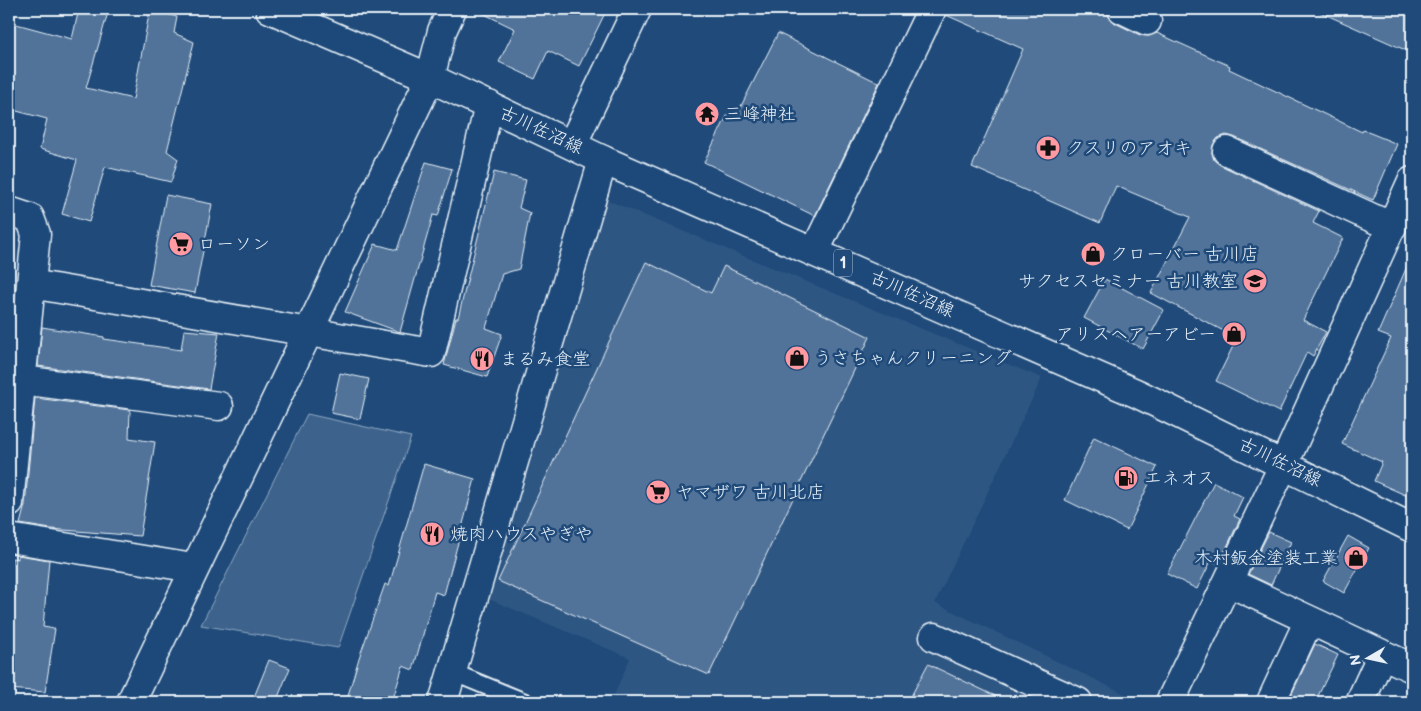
<svg xmlns="http://www.w3.org/2000/svg" width="1421" height="711" font-family="'Balsamiq Sans','Klee One',sans-serif">
<style>
.built{fill:#2e5683}
.green{fill:#3c628c;stroke:#92aac2}
.building{fill:#517399;stroke:#e8f1f8}
.lines{fill:none;stroke-linecap:round;stroke-linejoin:round}
.lane-casing{stroke:#e8f1f8;stroke-width:20}
.street-casing{stroke:#e8f1f8;stroke-width:31}
.secondary-casing{stroke:#e8f1f8;stroke-width:31}
.primary-casing{stroke:#e8f1f8;stroke-width:31}
.lane{stroke:#1f4a7a;stroke-width:16}
.street{stroke:#1f4a7a;stroke-width:28}
.secondary{stroke:#1f4a7a;stroke-width:28}
.primary{stroke:#1f4a7a;stroke-width:28}
.labels{text-anchor:middle;dominant-baseline:central;stroke-width:5;stroke-linejoin:round;paint-order:stroke}
.shield{fill:#1f4a7a;stroke:#acbfd2;stroke-width:1}
.shield-label{font-size:16px;font-weight:bold;fill:#e8f1f8}
.poi-label{font-size:18px;fill:#e8f1f8;stroke:#1f4a7a;text-anchor:start}
.street-label{font-size:18px;fill:#e8f1f8;stroke:#1f4a7a}
</style>
<rect width="100%" height="100%" fill="#1f4a7a"/>
<filter id="ink" filterUnits="userSpaceOnUse"><feTurbulence type="fractalNoise" baseFrequency=".02" numOctaves="2"/><feDisplacementMap in="SourceGraphic" scale="10" xChannelSelector="R" yChannelSelector="G"/><feConvolveMatrix kernelMatrix="1 2 1 2 8 2 1 2 1" color-interpolation-filters="sRGB"/></filter>
<g filter="url(#ink)">
<path class="built" d="M602,198L1042,378L935,603L1142,702H611L630,658L484,597Z"/>
<path class="green" d="M307,414L411,437L338,648L201,625Z"/>
<path class="building" d="M79,9H109L86,88L133,99L150,9L177,17L174,33L194,42L167,151L178,159L171,182L105,167L89,222L62,214L77,160L40,149L47,119L9,109V22L72,39Z
M474,9H607L579,66L548,51L535,79L499,62L515,29Z
M947,9H1107L1109,17L1115,23L1140,35L1149,36L1157,33L1230,66L1229,69L1362,132L1363,130L1397,144L1373,200L1234,137L1226,135L1218,138L1213,145L1212,153L1214,160L1220,165L1319,211L1313,223L1343,238L1303,320L1326,332L1313,356L1307,352L1279,412L1216,381L1237,338L1151,293L1190,217L1116,186L1100,223L972,167L1023,49L946,15Z
M1313,9H1412V53Z
M778,33L879,83L815,216L704,162L731,108L738,112Z
M426,162L452,169L438,216L433,215L400,332L345,312L375,244L397,250Z
M494,172L526,180L519,208L530,213L519,269L502,274L486,328L502,334L487,377L444,365L456,318H458Z
M166,195L212,204L195,293L149,285Z
M1412,255V498L1374,481L1382,462L1342,444L1391,338L1378,333Z
M646,262L711,293L724,266L870,337L709,675L498,581Z
M1105,279L1164,310L1143,349L1084,318Z
M42,327L104,337V339L181,350L184,330L219,333L209,389L38,366Z
M340,373L369,379L360,419L331,413Z
M35,398L130,410L129,438L155,442L140,536L51,529L20,524L25,505Z
M1094,437L1157,467L1127,530L1065,500Z
M424,464L475,479L444,595L435,592L413,670L403,666L392,702H346L359,658L385,584L389,586Z
M1214,482L1243,497L1234,516L1240,519L1219,564L1211,561L1197,589L1167,574Z
M1269,532L1291,542L1271,585L1248,574Z
M1348,536L1369,548L1344,593L1323,581Z
M18,555L49,560L43,627L55,629L45,692L9,689V586L12,558L18,559Z
M1315,644L1338,655L1315,702H1288Z
M269,660L290,668L276,702H252Z
M928,664L1008,702H908Z"/>
<g class="lines">
<defs>
<path id="lane" d="M452,672L525,702"/>
<path id="street" d="M1122,9L1147,21
M572,145L637,9
M1227,151L1392,227
M9,211L30,218L36,234L9,503
M815,251L932,9
M31,284L431,353L489,105
M22,380L219,406
M9,538L193,568
M1228,582L1412,668
M934,637L1078,702
M443,702L603,160
M1170,702L1284,464L1412,181
M1271,702L1309,620
M1360,702L1382,654"/>
<path id="secondary" d="M131,702L430,78L442,31L452,9"/>
<path id="primary" d="M270,9L430,78L603,160L1138,394L1412,528"/>
</defs>
<use href="#lane" class="lane-casing"/>
<use href="#street" class="street-casing"/>
<use href="#secondary" class="secondary-casing"/>
<use href="#primary" class="primary-casing"/>
<use href="#lane" class="lane"/>
<use href="#street" class="street"/>
<use href="#secondary" class="secondary"/>
<use href="#primary" class="primary"/>
</g>
</g>
<defs>
<symbol id="temple-disc" viewBox="-11 -11 22 22"><circle r="9.5" fill="#ff9aa2" stroke="#1f4a7a"/><path d="M0-6L5-2H3V0L6.5 2.5H4V6H1.5V3h-3V6H-4V2.5H-6.5L-3 0V-2H-5Z" fill="#111"/></symbol>
<symbol id="pharmacy-disc" viewBox="-11 -11 22 22"><circle r="9.5" fill="#ff9aa2" stroke="#1f4a7a"/><path d="M-2-6h4v4h4v4h-4v4h-4v-4h-4v-4h4Z" fill="#111"/></symbol>
<symbol id="supermarket-disc" viewBox="-11 -11 22 22"><circle r="9.5" fill="#ff9aa2" stroke="#1f4a7a"/><path d="M-6-5.5h2.5l.6 2H6L4.5 2H-2.5L-4.4-4H-6ZM-1.5 3.2a1.3 1.3 0 1 0 .1 0ZM3 3.2a1.3 1.3 0 1 0 .1 0Z" fill="#111"/></symbol>
<symbol id="shop-disc" viewBox="-11 -11 22 22"><circle r="9.5" fill="#ff9aa2" stroke="#1f4a7a"/><path d="M-5-2.5h2.3a2.7 3.5 0 0 1 5.4 0H5L5.5 6h-11ZM-1.5-2.5h3a1.5 2.3 0 0 0-3 0Z" fill="#111"/></symbol>
<symbol id="school-disc" viewBox="-11 -11 22 22"><circle r="9.5" fill="#ff9aa2" stroke="#1f4a7a"/><path d="M0-5L7-2L0 1L-7-2ZM-4 1L0 2.5L4 1V4Q0 6-4 4Z" fill="#111"/></symbol>
<symbol id="restaurant-disc" viewBox="-11 -11 22 22"><circle r="9.5" fill="#ff9aa2" stroke="#1f4a7a"/><path d="M-5-6h1v4h1v-4h1v4h1v-4h1v5L-1.5 .5V6h-2V.5L-5-1ZM5-6V6H3V1.5H1.5Q1.5-4 5-6Z" fill="#111"/></symbol>
<symbol id="fuel-disc" viewBox="-11 -11 22 22"><circle r="9.5" fill="#ff9aa2" stroke="#1f4a7a"/><path d="M-5.5-6h7V0h2V4h1.3V-2.5L3-4.5l.8-.8L6-3V5H2.5V1h-1V6h-7ZM-4.2-4.7v3.2H.2V-4.7Z" fill="#111"/></symbol>
</defs>
<g fill-rule="evenodd">
<use href="#temple-disc" x="693" y="100" width="28" height="28"/>
<use href="#pharmacy-disc" x="1034" y="134" width="28" height="28"/>
<use href="#supermarket-disc" x="167" y="230" width="28" height="28"/>
<use href="#shop-disc" x="1079" y="240" width="28" height="28"/>
<use href="#school-disc" x="1241" y="267" width="28" height="28"/>
<use href="#shop-disc" x="1220" y="320" width="28" height="28"/>
<use href="#shop-disc" x="783" y="344" width="28" height="28"/>
<use href="#restaurant-disc" x="468" y="345" width="28" height="28"/>
<use href="#fuel-disc" x="1112" y="464" width="28" height="28"/>
<use href="#supermarket-disc" x="644" y="478" width="28" height="28"/>
<use href="#restaurant-disc" x="418" y="520" width="28" height="28"/>
<use href="#shop-disc" x="1342" y="544" width="28" height="28"/>
</g>
<g class="labels">
<rect class="shield" x="834" y="249.5" width="18" height="27" rx="4"/>
<g class="shield-label">
<text x="843" y="263">1</text>
</g>
<g class="poi-label">
<text x="724" y="114">三峰神社</text>
<text x="1066" y="148">クスリのアオキ</text>
<text x="198" y="244">ローソン</text>
<text x="1110" y="254">クローバー 古川店</text>
<text x="1238" y="281" text-anchor="end">サクセスセミナー 古川教室</text>
<text x="1216" y="334" text-anchor="end">アリスヘアーアビー</text>
<text x="814" y="358">うさちゃんクリーニング</text>
<text x="500" y="359">まるみ食堂</text>
<text x="1144" y="478">エネオス</text>
<text x="676" y="492">ヤマザワ 古川北店</text>
<text x="450" y="534">焼肉ハウスやぎや</text>
<text x="1338" y="558" text-anchor="end">木村鈑金塗装工業</text>
</g>
<g class="street-label">
<text transform="translate(541 130) rotate(25)">古川佐沼線</text>
<text transform="translate(912 294) rotate(24)">古川佐沼線</text>
<text transform="translate(1280 462) rotate(26)">古川佐沼線</text>
</g>
</g>
<rect width="1421" height="711" fill="none" stroke="#1f4a7a" stroke-width="30"/>
<rect x="15" y="15" width="1391" height="681" fill="none" stroke="#e8f1f8" stroke-width="2" filter="url(#ink)"/>
<g transform="translate(1368 658) rotate(261)" stroke="#1f4a7a" stroke-width="4" paint-order="stroke">
<path d="M0-4L9 19L0 12L-9 19Z" fill="#e8f1f8"/>
<text y="-8" font-size="14" font-weight="bold" text-anchor="middle" fill="#e8f1f8">N</text>
</g>
</svg>
